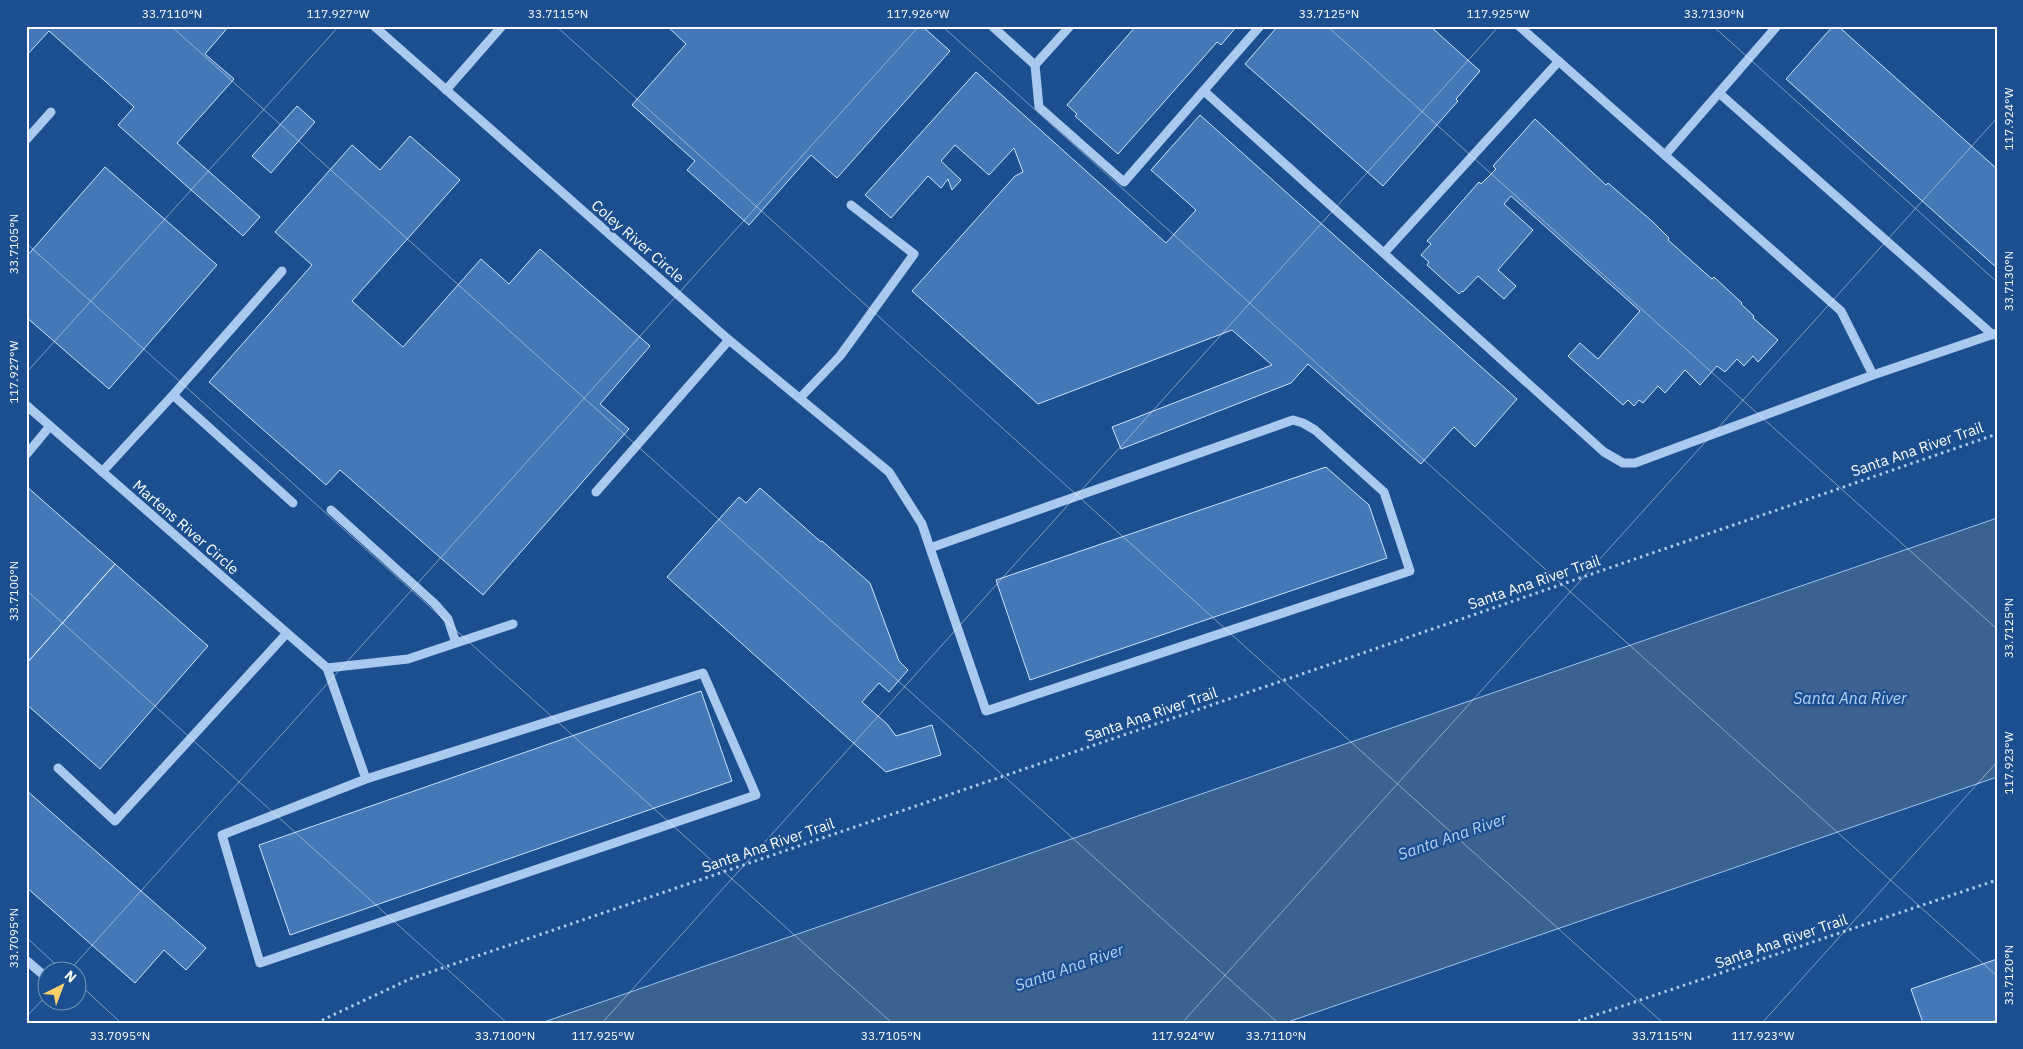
<svg xmlns="http://www.w3.org/2000/svg" width="2023" height="1049" font-family="'IBM Plex Sans',sans-serif">
<style>
.water{fill:#3c6290;stroke:#9cc4f0}
.building{fill:#4478b7;stroke:#cfe3fa}
.lines{fill:none;stroke-linecap:round;stroke-linejoin:round}
.path{stroke:#a9c9ee;stroke-width:3;stroke-dasharray:2.5 4;stroke-linecap:butt}
.minor{stroke:#a9c9ee;stroke-width:9}
.ticks{fill:none;stroke:#fff;stroke-width:1;stroke-opacity:0.45}
.labels{text-anchor:middle;dominant-baseline:central;stroke-width:4.5;stroke-linejoin:round;paint-order:stroke}
.street-label{font-size:15px;fill:#fff;stroke:#1b4f8f}
.water-label{font-size:16px;font-style:italic;fill:#b5d3f5;stroke:#1b4f8f}
.neatline{fill:none;stroke:#fff;stroke-width:2}
.ticks-label{font-size:12px;text-anchor:middle;fill:#fff}
</style>
<rect width="100%" height="100%" fill="#1b4f8f"/>
<path class="water" d="M1997,518V777L1285,1023H541Z"/>
<path class="building" d="M26,26H229L205,54L234,79L177,143L260,217L243,236L118,125L134,107L49,31L26,56Z
M667,26H922L950,51L837,178L811,155L749,225L687,170L695,161L632,105L686,44Z
M1136,26H1237L1221,45L1217,42L1118,154L1075,116L1077,114L1067,105Z
M1278,26H1430L1480,71L1456,99L1458,101L1383,186L1245,64Z
M1833,26H1838L1997,169V268L1786,79Z
M976,72L1166,243L1196,210L1151,170L1200,115L1517,399L1475,447L1454,427L1421,464L1308,364L1291,383L1121,449L1112,427L1272,365L1232,330L1038,404L912,291L1015,176L1023,172L1014,148L989,175L955,145L941,161L961,180L952,190L948,179L941,188L928,176L891,218L865,195Z
M297,106L315,122L271,173L252,156Z
M1535,119L1606,185L1608,183L1653,222L1669,238L1668,240L1712,279L1714,277L1742,303L1741,304L1754,316L1753,318L1778,340L1758,362L1753,356L1744,366L1737,359L1725,372L1717,366L1700,385L1685,370L1665,393L1658,386L1643,403L1639,400L1634,406L1628,400L1623,405L1568,356L1580,343L1598,359L1640,311L1511,196L1504,204L1533,230L1498,270L1516,286L1504,299L1478,276L1463,292L1462,291L1459,294L1427,265L1429,262L1421,255L1431,244L1427,241L1479,182L1481,184L1496,169L1493,166Z
M410,136L460,180L352,301L403,347L481,259L509,284L540,249L650,346L600,404L629,429L483,595L340,470L326,485L209,382L312,265L275,232L352,145L380,170Z
M105,167L217,265L109,389L26,317V257Z
M1326,467L1369,505L1387,558L1030,680L996,580Z
M26,486L115,564L26,664Z
M760,488L821,542L822,541L870,583L899,661L908,670L889,692L879,683L862,702L887,724L896,736L932,725L941,755L886,772L667,577L739,497L746,503Z
M115,564L208,646L100,769L26,704V664Z
M701,691L732,781L290,935L259,845Z
M26,790L206,948L186,970L164,950L135,983L26,887Z
M1997,959V1023H1923L1911,989Z"/>
<g class="lines">
<path class="path" d="M316,1023L410,979L1305,673L1997,434
M1572,1023L1997,880"/>
<path class="minor" d="M374,26L729,340L889,472L922,524L930,548L986,711L1410,571L1384,492L1315,430L1303,423L1293,420L930,548
M992,26L1035,65L1039,107L1124,182L1260,26
M1519,26L1841,311L1873,375
M1035,65L1070,26
M446,90L502,26
M1204,91L1604,452L1623,463H1635L1873,375L1997,333
M1719,93L1993,335
M26,140L51,112
M1665,155L1777,26
M1384,253L1559,61
M173,395L282,271
M800,398L840,356L914,254L851,205
M26,405L327,668L366,779L703,673L756,795L260,963L222,835L366,779
M26,455L50,426
M102,472L173,395L293,503
M596,492L729,340
M331,510L435,604L448,619L456,643
M327,668L408,659L513,624
M58,768L115,821L287,633
M26,960L48,979"/>
</g>
<path class="ticks" d="M171,26L1278,1023M556,26L1663,1023M942,26L1997,976M1327,26L1997,629M1713,26L1997,282M26,243L892,1023M26,373L339,26M26,590L507,1023M26,937L64,972M68,972L919,26M78,983L121,1023M26,1017L48,994M602,1023L1499,26M1182,1023L1997,118M1762,1023L1997,762"/>
<g class="labels">
<g class="street-label">
<text transform="translate(638 241) rotate(41)">Coley River Circle</text>
<text transform="translate(1917 449) rotate(-19)">Santa Ana River Trail</text>
<text transform="translate(186 527) rotate(41)">Martens River Circle</text>
<text transform="translate(1534 582) rotate(-19)">Santa Ana River Trail</text>
<text transform="translate(1151 714) rotate(-19)">Santa Ana River Trail</text>
<text transform="translate(768 845) rotate(-19)">Santa Ana River Trail</text>
<text transform="translate(1781 941) rotate(-19)">Santa Ana River Trail</text>
</g>
<g class="water-label">
<text x="1850" y="698">Santa Ana River</text>
<text transform="translate(1452 836) rotate(-19)">Santa Ana River</text>
<text transform="translate(1069 967) rotate(-19)">Santa Ana River</text>
</g>
</g>
<rect width="2023" height="1049" fill="none" stroke="#1b4f8f" stroke-width="55"/>
<g transform="translate(62 986) rotate(42)"><circle r="24" fill="#1b4f8f" stroke="#7695bc"/>
<path d="M0-4L9 19L0 12L-9 19Z" fill="#ffd166"/>
<text y="-8" font-size="14" font-weight="bold" text-anchor="middle" fill="#ffffff">N</text>
</g>
<rect x="28" y="28" width="1968" height="994" class="neatline"/>
<g class="ticks-label">
<text x="172" y="18">33.7110°N</text>
<text x="338" y="18">117.927°W</text>
<text x="558" y="18">33.7115°N</text>
<text x="918" y="18">117.926°W</text>
<text x="1329" y="18">33.7125°N</text>
<text x="1498" y="18">117.925°W</text>
<text x="1714" y="18">33.7130°N</text>
<text transform="translate(2009 119) rotate(-90)" y="4">117.924°W</text>
<text transform="translate(14 244) rotate(-90)" y="4">33.7105°N</text>
<text transform="translate(2009 281) rotate(-90)" y="4">33.7130°N</text>
<text transform="translate(14 372) rotate(-90)" y="4">117.927°W</text>
<text transform="translate(14 591) rotate(-90)" y="4">33.7100°N</text>
<text transform="translate(2009 628) rotate(-90)" y="4">33.7125°N</text>
<text transform="translate(2009 763) rotate(-90)" y="4">117.923°W</text>
<text transform="translate(14 938) rotate(-90)" y="4">33.7095°N</text>
<text transform="translate(2009 975) rotate(-90)" y="4">33.7120°N</text>
<text x="120" y="1040">33.7095°N</text>
<text x="505" y="1040">33.7100°N</text>
<text x="603" y="1040">117.925°W</text>
<text x="891" y="1040">33.7105°N</text>
<text x="1183" y="1040">117.924°W</text>
<text x="1276" y="1040">33.7110°N</text>
<text x="1662" y="1040">33.7115°N</text>
<text x="1763" y="1040">117.923°W</text>
</g>
</svg>
